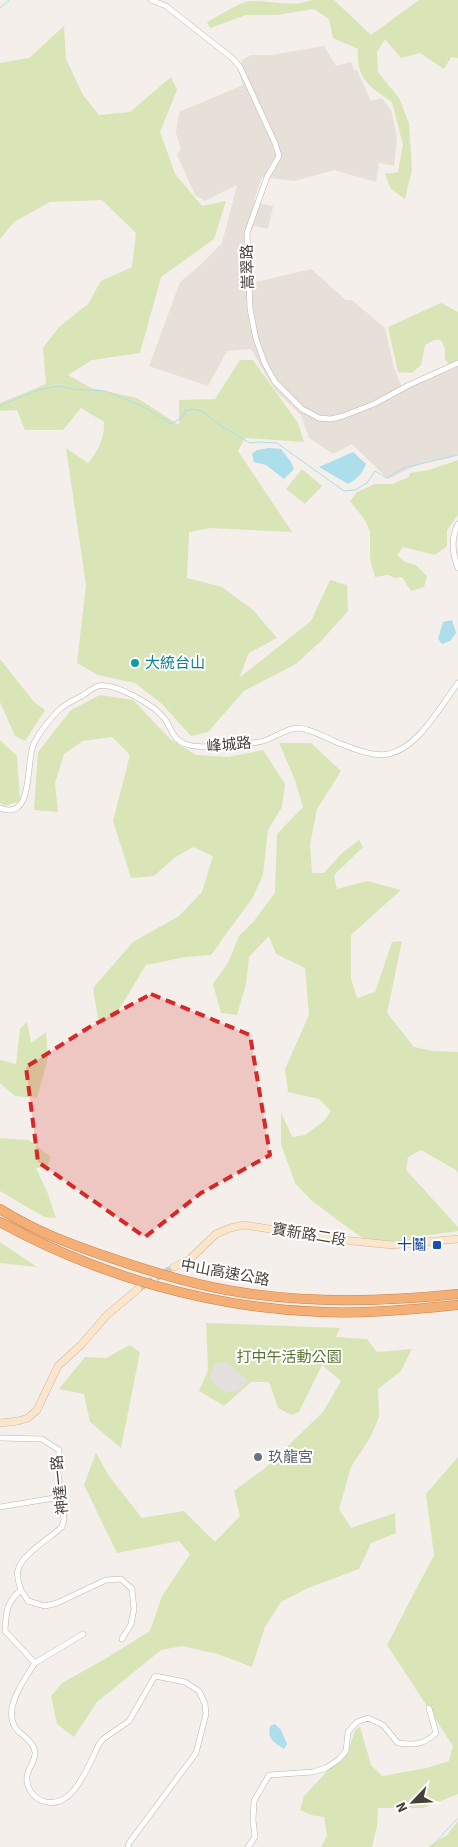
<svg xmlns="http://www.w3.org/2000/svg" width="458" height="1847" font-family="'Source Sans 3','Noto Sans TC',sans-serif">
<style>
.residential{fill:#e7e0d9}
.green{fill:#d9e5b6}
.parking{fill:#e3e0de}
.water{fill:#acdeeb}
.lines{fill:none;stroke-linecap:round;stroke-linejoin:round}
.stream{stroke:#acdeeb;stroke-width:1}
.secondary-tunnel{stroke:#d1ccc7;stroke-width:7;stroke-dasharray:7 3.5;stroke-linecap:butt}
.street-casing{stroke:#bfb5ad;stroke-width:6}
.secondary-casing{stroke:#d0b89d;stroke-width:8}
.highway-casing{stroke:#d28146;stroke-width:10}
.street{stroke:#fff;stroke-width:5}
.secondary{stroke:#fbe6cd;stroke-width:7}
.highway{stroke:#f3af76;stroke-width:9}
.marked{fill:#d62828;fill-opacity:0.2;stroke:#d62828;stroke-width:4;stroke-dasharray:10 6;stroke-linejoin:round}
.culture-dot{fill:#0f9aa8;stroke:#fff;stroke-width:2}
.transit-dot{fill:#1a4fb4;stroke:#fff;stroke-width:2}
.worship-dot{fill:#6b7280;stroke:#fff;stroke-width:2}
.labels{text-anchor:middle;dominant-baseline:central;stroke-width:4;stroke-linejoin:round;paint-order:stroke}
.street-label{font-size:15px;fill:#473f39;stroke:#fff}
.culture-label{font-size:15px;fill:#0d838f;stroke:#fff;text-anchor:start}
.transit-label{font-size:15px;fill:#164399;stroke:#fff;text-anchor:end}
.park-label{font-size:15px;fill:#587530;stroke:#fff}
.worship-label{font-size:15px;fill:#5b616d;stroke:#fff;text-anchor:start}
</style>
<rect width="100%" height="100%" fill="#f4efea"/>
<path class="residential" d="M324,46L336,66L351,62L354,70H357L371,101L382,98L391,110L397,137L394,166L379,163L376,182L334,170L295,181L262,177L254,200L262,204L273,206L272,212L268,229L254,226L243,244L244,283H252L311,269L346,300H352L385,328L394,368L403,390L458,366V454L450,458L421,463L388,479L352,444L333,454L309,438L301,415L274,389L251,349L227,351L208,386L149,366L180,282L200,265L222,243L237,185L205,201L195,195L177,155L181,149L176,133L179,112L243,85L238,69L242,60L251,55H272Z"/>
<path class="green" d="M312,0H334L371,35L419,0H458V58L451,57L444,69L420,53L401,58L385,39L377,52L378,72L399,98L409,123L412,170L405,199L391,189L385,174L398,172L403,145L392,102C369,87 356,78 358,49L333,38L329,19L314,9L277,15H246L210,28L207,22C217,17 240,2 250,1C270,0 293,8 312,0Z
M64,26L66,59L83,95L99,115L130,112L171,77L177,90L160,132L175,174L202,206L226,201L214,239L161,277L140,353L92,360L68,375L91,388L137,398L179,425V400L215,399L240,360H253L298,423L304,442L245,438L238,451L292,532L210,528L189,532L187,578L222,587L253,610L277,638L249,653L239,678L311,621L330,580L347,585L348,611L321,641L296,664L244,691L208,732L191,736L162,704L135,683L98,675L77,663L86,585L66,448L88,463C98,452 105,437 104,422L81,408L63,430H25L17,410L0,411V403L46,384L43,348L59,327L88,304L101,281L132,267L136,233L102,200L50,202L14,222L0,239V63L29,58Z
M441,303L458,312V361L449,364L445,360V349L441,340H434L425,345L421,365L412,373L398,372L388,327Z
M458,460V515L447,530V546L435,555L403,547L397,555L405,562L416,565L427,576L424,587L411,591L402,577L395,578L388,575L375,577L370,559V532L365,520L350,501L357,492L375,484H392L409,477L410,473L429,470Z
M302,469L322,486L305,504L286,489Z
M0,659L34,702L45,710L25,741L15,736L0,702Z
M100,695L133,700L170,739L196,755L228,757L263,750L285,784L282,807L268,830L263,875L253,897L211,955L186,957L146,965L115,1016L99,1024L93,988L133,942L179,916L202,892L213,856L193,847L174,858L154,876L131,878L113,821L130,755L112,737L83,741L64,754L55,783L58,812L34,810L38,752L71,710Z
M0,740L17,756L20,801L5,806L0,803Z
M279,743H311L341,771L317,809L310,845L312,873H324L342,853L359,840L363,847L334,875L337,889L367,881L401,890L351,935V979L357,998L375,992L392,942L402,941L387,1013L414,1047L434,1051L458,1052V1173L456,1170L421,1150L408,1157L406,1170L458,1227V1231L391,1241L363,1238L348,1228L311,1200L295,1183L281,1144V1112L292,1137L305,1135L324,1121L331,1111L319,1099L288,1092L285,1069L309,1015L305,968L276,954L269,936L249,957L246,984L237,1015L221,1013L213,984L228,963L239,936L254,921L275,893L277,834L303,807L295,780Z
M27,1022L31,1043L46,1032L48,1058L37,1098L15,1096L0,1083V1060L16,1064L20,1029Z
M0,1138L29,1140L51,1157L47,1167L36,1168L48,1194L56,1218L44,1217L0,1191Z
M0,1242L37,1267L0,1263Z
M206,1323L340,1328L336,1337L367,1339L377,1352L412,1349L401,1371L378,1389L379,1417L370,1438L351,1467L339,1509L351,1528L395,1513L396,1533L371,1543L359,1569L308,1588L281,1602L265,1627L252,1667L218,1654L182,1646L161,1650L97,1702L74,1737L57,1724L51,1696L62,1683L105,1659L150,1631L162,1596L190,1554L179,1541L117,1553L84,1485L96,1453L109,1476L142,1518L184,1511L215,1542L240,1516L234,1491L264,1469L323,1412L341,1381L322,1365L299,1412L291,1415L278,1408L269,1382H251L224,1406L199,1391L208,1370Z
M130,1345L140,1352L121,1448L90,1422L84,1394L59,1389L85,1357L106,1358Z
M458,1457V1794L423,1808H378L377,1826L372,1847H321L327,1836L324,1817L311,1815L300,1810L304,1796L332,1766L348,1752L355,1730L360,1727L371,1765L382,1776L427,1768L449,1761L453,1746L387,1645L434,1555L426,1494Z
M458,1821V1847H428L447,1835Z"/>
<path class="parking" d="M226,1362L249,1381L237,1391L224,1392L213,1383L210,1375L215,1364Z"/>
<path class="water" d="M269,448L281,449L291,462L294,469L284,479L266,465L254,462L252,454L257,450Z
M353,452L366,464C362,474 357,479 348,484L319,467Z
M452,620L456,633L450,641L442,644L438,639L443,622Z
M275,1724L281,1730L287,1744L284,1749C274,1742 267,1740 270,1726Z"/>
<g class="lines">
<path class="stream" d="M0,8L9,0
M0,406L38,390L59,386L71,389L106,391L144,407L171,424L183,417L185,411L192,409L202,411L218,424L250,443L259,442L277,443L344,491L355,490L367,483L375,471L387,478L403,468L458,455
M431,1847L457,1819"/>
<path class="secondary-tunnel" d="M138,1289L174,1267"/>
<defs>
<path id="street" d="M151,0L166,6L232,58L240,67L275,143L279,156L267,177L247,233L250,309L256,339L265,364L275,382L302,409L319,418L331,419L343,416L374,404L409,385L458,363
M458,524C451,538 452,553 458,568
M0,808C35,822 25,761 34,743C40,732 50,719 59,710C65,704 74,700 82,696C87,693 92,688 98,686C114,682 154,705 164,718C171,727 173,740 185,744C199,749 211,746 226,744C238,742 251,745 263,741C274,738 287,728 298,728C313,729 327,739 341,744C355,749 373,757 388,754C418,749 441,705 458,683
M0,1438L42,1439L59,1450L58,1473L64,1520L62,1527C50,1538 21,1555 18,1570C16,1577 19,1583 21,1590C6,1603 6,1612 5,1631L35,1663C24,1680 0,1712 18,1731C25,1737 34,1743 35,1752C36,1762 25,1770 27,1781C28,1790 35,1799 43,1801C73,1812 89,1764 99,1744L103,1739L129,1721L155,1676L185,1682L199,1691L205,1704L206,1714L196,1753L129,1843L128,1847
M0,1507L60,1497
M21,1590L28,1601L45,1606L57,1603L106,1580L121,1579L132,1589L134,1609L131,1624L122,1639
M35,1663L83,1634
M248,1847L255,1837L253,1820L254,1801L269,1775L313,1772L326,1768L338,1760L346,1751L348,1732L357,1722L368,1718L383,1725L398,1743C414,1745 424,1745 436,1733L429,1708"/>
<path id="secondary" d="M174,1267L189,1260L216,1234L230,1228L244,1225L333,1239L392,1245L458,1239
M0,1423L18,1421L28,1418L37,1410L58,1366L81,1345L107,1315L138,1289"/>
<path id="highway" d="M0,1209C35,1231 72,1245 111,1258C149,1271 188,1283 227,1290C303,1304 382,1302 458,1294
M0,1222C98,1276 210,1308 322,1312C367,1314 413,1309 458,1305"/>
</defs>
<use href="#street" class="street-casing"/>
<use href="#secondary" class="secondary-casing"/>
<use href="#highway" class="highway-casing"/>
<use href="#street" class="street"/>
<use href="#secondary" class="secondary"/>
<use href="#highway" class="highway"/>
</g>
<path class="marked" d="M151,994L250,1035L270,1155L201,1193L145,1237L38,1162L26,1067L88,1028Z"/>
<circle class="culture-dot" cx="135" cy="663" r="5"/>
<rect class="transit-dot" x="432" y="1240" width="10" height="10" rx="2.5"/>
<circle class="worship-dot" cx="258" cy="1457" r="5"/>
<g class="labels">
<g class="street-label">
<text transform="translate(248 267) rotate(-92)">嵩翠路</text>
<text transform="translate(229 745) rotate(-5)">峰城路</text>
<text transform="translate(309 1235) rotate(9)">寶新路二段</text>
<text transform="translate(225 1273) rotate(10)">中山高速公路</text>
<text transform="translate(60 1485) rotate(-96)">神達一路</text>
</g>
<g class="culture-label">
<text x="145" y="663">大統台山</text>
</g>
<g class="transit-label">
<text x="427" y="1245">十鬮</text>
</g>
<g class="park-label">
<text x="289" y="1357">打中午活動公園</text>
</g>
<g class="worship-label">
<text x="268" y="1457">玖龍宮</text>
</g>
</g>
<g transform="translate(413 1802) rotate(245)" stroke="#ffffff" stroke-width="4" paint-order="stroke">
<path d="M0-4L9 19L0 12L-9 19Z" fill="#473f39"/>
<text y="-8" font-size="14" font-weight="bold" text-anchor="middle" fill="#473f39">N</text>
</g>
</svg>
